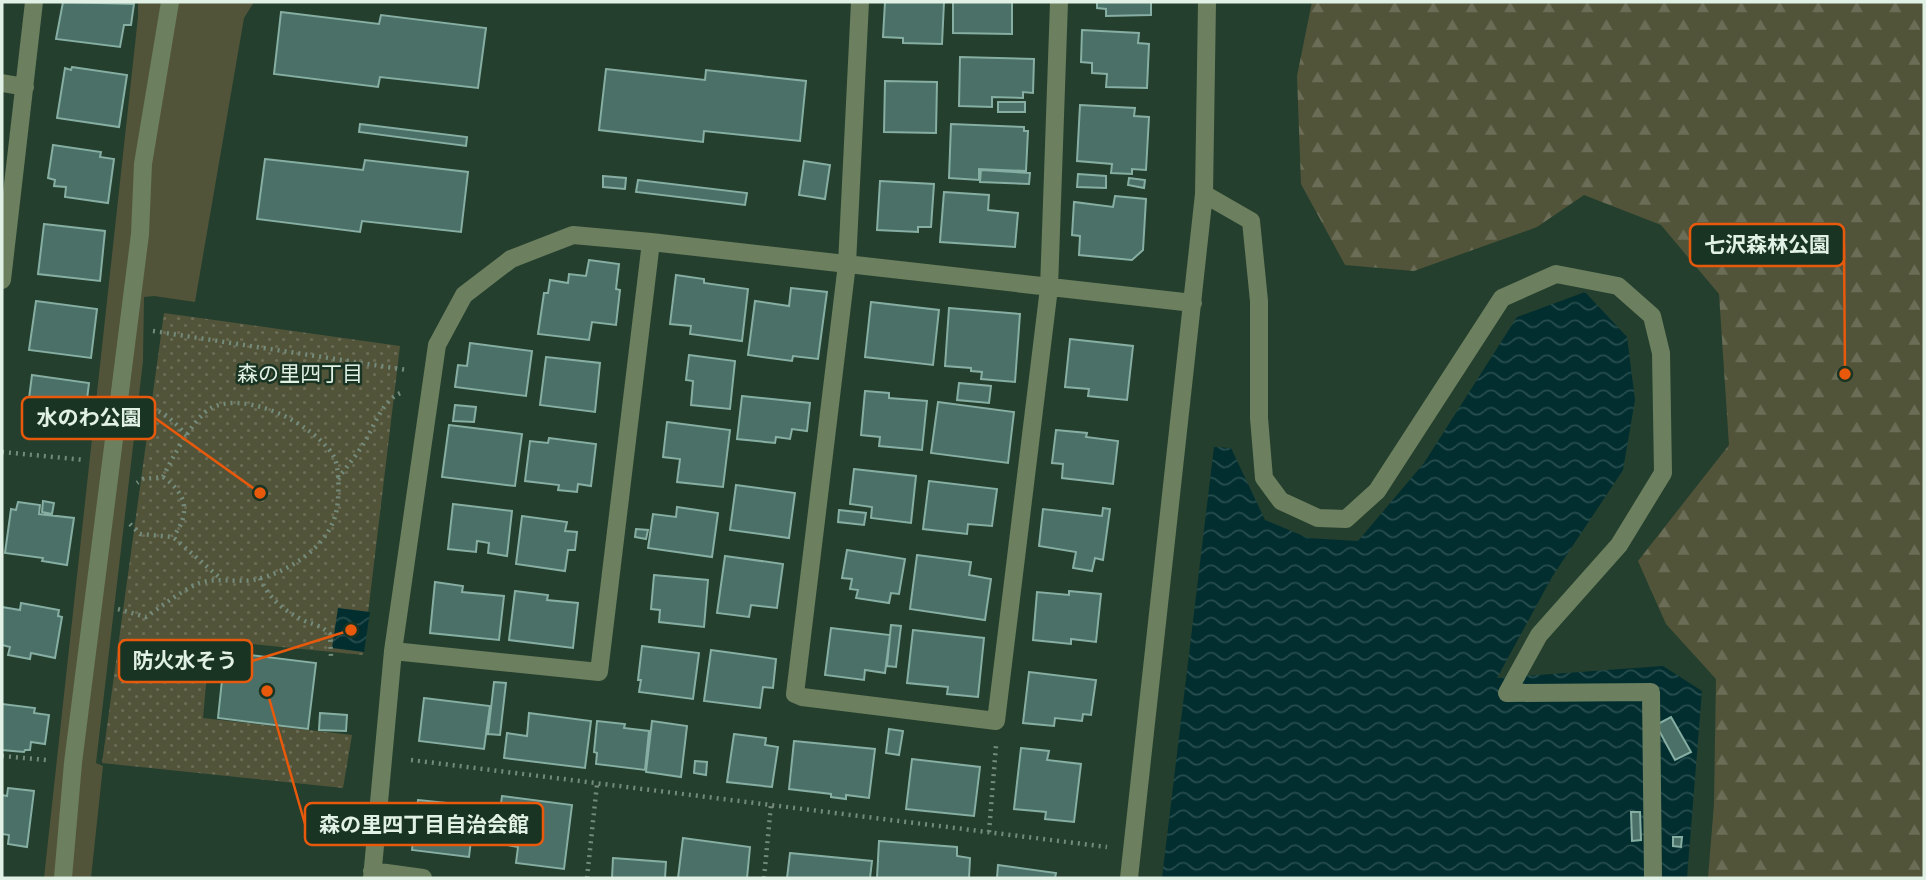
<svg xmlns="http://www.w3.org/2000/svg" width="1926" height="880" font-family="'Open Sans','Noto Sans JP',sans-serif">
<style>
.grass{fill:url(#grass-dots)}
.forest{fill:url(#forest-firs)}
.garden{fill:#52543a}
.water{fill:url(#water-waves)}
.building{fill:#4b7067;stroke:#86aea3;stroke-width:2}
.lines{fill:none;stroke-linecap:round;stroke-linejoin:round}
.path{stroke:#748b7b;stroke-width:4.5;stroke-dasharray:2 5;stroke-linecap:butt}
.minor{stroke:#6c7f5f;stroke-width:18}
.labels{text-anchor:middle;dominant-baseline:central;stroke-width:5;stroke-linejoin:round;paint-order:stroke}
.neighbourhood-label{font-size:21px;fill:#e1f1e5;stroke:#1a3423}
.leader{fill:none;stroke:#e8590c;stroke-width:2.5}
.callout-dot{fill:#e8590c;stroke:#1a3423;stroke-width:2.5}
.callout{fill:#1a3423;stroke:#e8590c;stroke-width:2.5}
.callout-label{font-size:21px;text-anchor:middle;font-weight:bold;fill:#e1f1e5}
</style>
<defs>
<pattern id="grass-dots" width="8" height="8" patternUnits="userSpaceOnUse" patternTransform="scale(1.75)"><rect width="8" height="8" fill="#52543a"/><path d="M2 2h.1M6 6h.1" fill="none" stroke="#6b6d56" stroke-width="1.8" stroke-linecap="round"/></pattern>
<pattern id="forest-firs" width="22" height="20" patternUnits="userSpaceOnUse" patternTransform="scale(1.75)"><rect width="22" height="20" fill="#52543a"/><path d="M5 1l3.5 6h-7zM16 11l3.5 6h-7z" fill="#6b6d56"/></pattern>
<pattern id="water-waves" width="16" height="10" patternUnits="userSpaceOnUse" patternTransform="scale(1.75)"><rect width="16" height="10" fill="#022e30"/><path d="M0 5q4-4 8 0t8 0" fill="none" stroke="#274d4e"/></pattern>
</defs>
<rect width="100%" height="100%" fill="#243f2d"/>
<path class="grass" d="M164,313L400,346L363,655L210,640L203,718L352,735L343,788L102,763Z"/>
<path class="forest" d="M1312,2H1924V878H1708L1714,804L1716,679L1666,624L1638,561L1729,445L1719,294L1661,225L1584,195L1537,227L1414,271L1345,265L1301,184L1297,76Z"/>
<path class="garden" d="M138,2H254L244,18L195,302L154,296L144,297L143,361L96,763L103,766L91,878H44L138,17Z"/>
<path class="water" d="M1585,292L1627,337L1635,400L1623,470L1552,577L1497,678L1663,666L1702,691L1687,878H1162L1214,447L1231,448L1265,520L1308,538L1358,541L1424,463L1517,317Z
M338,608L370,612L364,652L332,648Z"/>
<path class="building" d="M63,2L134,4L131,25H124L120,47L56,39Z
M885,2H944L942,44L903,43V38L883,37Z
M953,2H1012V34L953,33Z
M1097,2H1151V15L1106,16V9L1097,8Z
M281,12L379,24L381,15L486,28L478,88L380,77L378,87L274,74Z
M1082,30L1139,33L1138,43L1149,44L1147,88L1106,87L1107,74L1092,73V63L1081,62Z
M960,57L1034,59L1033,93L1023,92V98L992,97V107L959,106Z
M72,67L127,75L119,127L57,118L65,68L71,70Z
M606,69L705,80L706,70L806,81L800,141L704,131L703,142L599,130Z
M885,81L937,82L936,133L884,132Z
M998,102H1025V112H998Z
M1080,105L1135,108L1134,116L1149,117L1146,170L1132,169V174L1111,173L1112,164L1077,161Z
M360,124L467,137L466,146L359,132Z
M951,124L1024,127V131H1028L1026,171L979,169V180L949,178Z
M53,145L101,152L100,157L114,159L108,203L65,197L66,187L54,186L55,180L48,178Z
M265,159L363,170L365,160L468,172L461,232L362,221L360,232L257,219Z
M804,161L830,165L825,199L799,195Z
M981,170L1030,173L1029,184L980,182Z
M1078,174L1106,176V188L1077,187Z
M603,176L626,178L625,189L603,187Z
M1129,178L1145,180L1144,188L1128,185Z
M638,180L747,193L745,205L636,192Z
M880,181L934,184L931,227H918V232L877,230Z
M944,192L989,195L988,210L1018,213L1015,247L940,242Z
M1115,196L1146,199L1143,250L1132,260L1079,255L1080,236L1072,235L1074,202L1113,207Z
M44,224L105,231L100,281L38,274Z
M589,260L619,264L616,289L620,290L616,325L592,322L589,340L538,334L544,293H548L550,280L568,283L569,274L586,276Z
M676,275L704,279V283L748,289L742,341L690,334L691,326L670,324Z
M791,288L827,292L818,359L793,356L792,361L748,355L755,301L789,306Z
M36,301L97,309L91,358L29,350Z
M871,302L939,310L933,365L865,357Z
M949,308L1020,314L1015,382L981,379L982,372L971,371V368L945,366Z
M1070,339L1133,346L1127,400L1088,396L1089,389L1065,387Z
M470,343L532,351L526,396L455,387L458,365L467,366Z
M689,355L735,361L730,409L691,405L693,381L686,380Z
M546,357L600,363L595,412L540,405Z
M32,375L89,383L83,431L29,424L30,415L27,414Z
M959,383L991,386L989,403L957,400Z
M865,391L889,393V398L927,401L922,450L879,446L880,437L861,435Z
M742,396L810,403L807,431L792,429L790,439L776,437L775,443L737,439Z
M938,402L1014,412L1008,463L931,453Z
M455,405L476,407L474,422L453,421Z
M667,422L730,430L723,487L677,482L680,459L663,457Z
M449,425L522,434L515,486L442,477Z
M1056,430L1087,433L1086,437L1118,441L1113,484L1062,478L1063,464L1052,463Z
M549,438L596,444L591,486L578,484L577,492L558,490L559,485L525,481L530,441L548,443Z
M854,469L916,476L911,523L871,518L872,507L850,504Z
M929,481L997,489L992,526L968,524L967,534L923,529Z
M736,485L795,493L789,538L730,530Z
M43,501L54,503L52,514L42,512Z
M18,502L40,505L39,514L74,518L67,565L42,561L43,558L5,553L11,509L16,510Z
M453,504L512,511L507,556L488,553L489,543L477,541L476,552L448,549Z
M677,507L718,513L712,557L648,548L653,514L676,517Z
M1103,508L1110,509L1103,560L1095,558L1092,571L1073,568L1076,552L1039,546L1043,509L1102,516Z
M839,510L866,513L864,525L838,522Z
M522,516L567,522L565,531L577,532L575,550H568L565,571L516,564Z
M636,529L648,530L646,539L635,537Z
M847,550L905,559L899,594L891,593L889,603L856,598L858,590L850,589L852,579L842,578Z
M917,555L971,562L969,575L991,579L985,620L910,609Z
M725,556L783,564L777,608L751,605L749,617L717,613Z
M654,575L708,580L704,627L659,622L660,610L651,609Z
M435,582L463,586L462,592L504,596L499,640L430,633Z
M515,591L548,595L547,600L578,603L573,648L509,640Z
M1069,591L1101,594L1096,642L1071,639V644L1033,640L1037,592L1069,595Z
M21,603L59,610L58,616L62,617L55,658L31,653L30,659L8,655L10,647L2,645V607L20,610Z
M891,625L901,626L896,667L887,666Z
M831,628L890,635L885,673L865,670L864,680L825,675Z
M913,630L984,638L978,697L947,694L948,687L907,683Z
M642,646L699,653L693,699L639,692L641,680H638Z
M711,650L776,659L773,688L763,687L760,708L704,701Z
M225,652L316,663L308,729L218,718Z
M1029,672L1096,680L1091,715L1083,714L1082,721L1055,718L1054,726L1023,723Z
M494,682L506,683L500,735L488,734Z
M424,698L490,706L484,749L419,741Z
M2,704L35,708L34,713L49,715L45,744L31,742L30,750H25L24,752L2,750Z
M320,713L347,715L346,731L319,730Z
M529,713L591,721L585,768L504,758L507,733L527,736Z
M1671,717L1691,752L1675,760L1656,725Z
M597,721L625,724L624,728L649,731L645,770L596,764L597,753L594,752Z
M652,721L687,726L681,777L646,772Z
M889,729L903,731L899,755L886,753Z
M734,734L766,738L765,745L778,747L772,787L727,782Z
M794,741L875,749L869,798L846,795V799L831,797V794L789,789Z
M1021,748L1049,751L1047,760L1081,764L1074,822L1045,819L1046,812L1014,809Z
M912,759L980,767L974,816L906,809Z
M695,761L707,762L706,775L694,773Z
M8,788L34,791L27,847L8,844L9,835L2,834V795L7,796Z
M502,796L572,805L564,869L516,863L518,847L507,845L509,834L497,833Z
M418,800L475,806L469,857L412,850Z
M1631,812H1640L1641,840L1632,841Z
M1673,837H1682L1681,847L1673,846Z
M683,838L750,847L747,878H678Z
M879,841L957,847V856L970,858L969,878H877Z
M790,853L872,861L870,878H787Z
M613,858L666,862L665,878H612Z
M998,865L1056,873L1055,878H997Z"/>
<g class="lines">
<path class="path" d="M153,331L407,370
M145,409C162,407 176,424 187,436
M2,452L85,460
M163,477C187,494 191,513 173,537
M338,479C346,467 356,456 364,443C374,427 383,398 403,392
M130,524L140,534L173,537L220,578
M260,578C269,599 284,611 305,621C315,625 322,626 330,634L331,656
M118,609L146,617C161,607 178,593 195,585C214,576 233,583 253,580C288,573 331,546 337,508C339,495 340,466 333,455C313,424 247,390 211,408C194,417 171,460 163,477L143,479L137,483
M2,756L46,760
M411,760L1107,847
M989,832L996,746
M587,878L597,784
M764,878L771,805"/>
<path class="minor" d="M860,2L847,264L795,694L802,697L996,721L1049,288L1059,2
M2,83L25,87
M1204,194L1251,221L1259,301V418L1264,478L1281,501L1318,518L1346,519L1377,491L1502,298L1556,274L1618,286L1652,316L1661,353L1663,473L1619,545L1539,635L1507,693L1651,692L1653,878
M2,280L34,2
M393,651L599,672L651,242
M372,871L423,878
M63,878L73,763L140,234L143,164L170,2
M372,878L393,651L437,345L464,295L511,259L573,235L651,242L1193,303
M1129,878L1204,194L1207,2"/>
</g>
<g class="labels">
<g class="neighbourhood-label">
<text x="300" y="373">森の里四丁目</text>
</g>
</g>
<path class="leader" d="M1845 374L1844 245M260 493L155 418M351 630L252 661M267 691L305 824"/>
<g class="callout-dot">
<circle cx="1845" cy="374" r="7"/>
<circle cx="260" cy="493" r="7"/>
<circle cx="351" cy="630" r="7"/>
<circle cx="267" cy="691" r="7"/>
</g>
<g class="callout">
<rect x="1690" y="224" width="154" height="42" rx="7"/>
<rect x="22" y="397" width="133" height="42" rx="7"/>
<rect x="119" y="640" width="133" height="42" rx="7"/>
<rect x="305" y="803" width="238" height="42" rx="7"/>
</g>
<g class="callout-label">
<text x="1767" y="252">七沢森林公園</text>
<text x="89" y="425">水のわ公園</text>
<text x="185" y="668">防火水そう</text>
<text x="424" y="832">森の里四丁目自治会館</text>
</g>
<rect width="1926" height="880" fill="none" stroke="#e1f1e5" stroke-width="7"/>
</svg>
